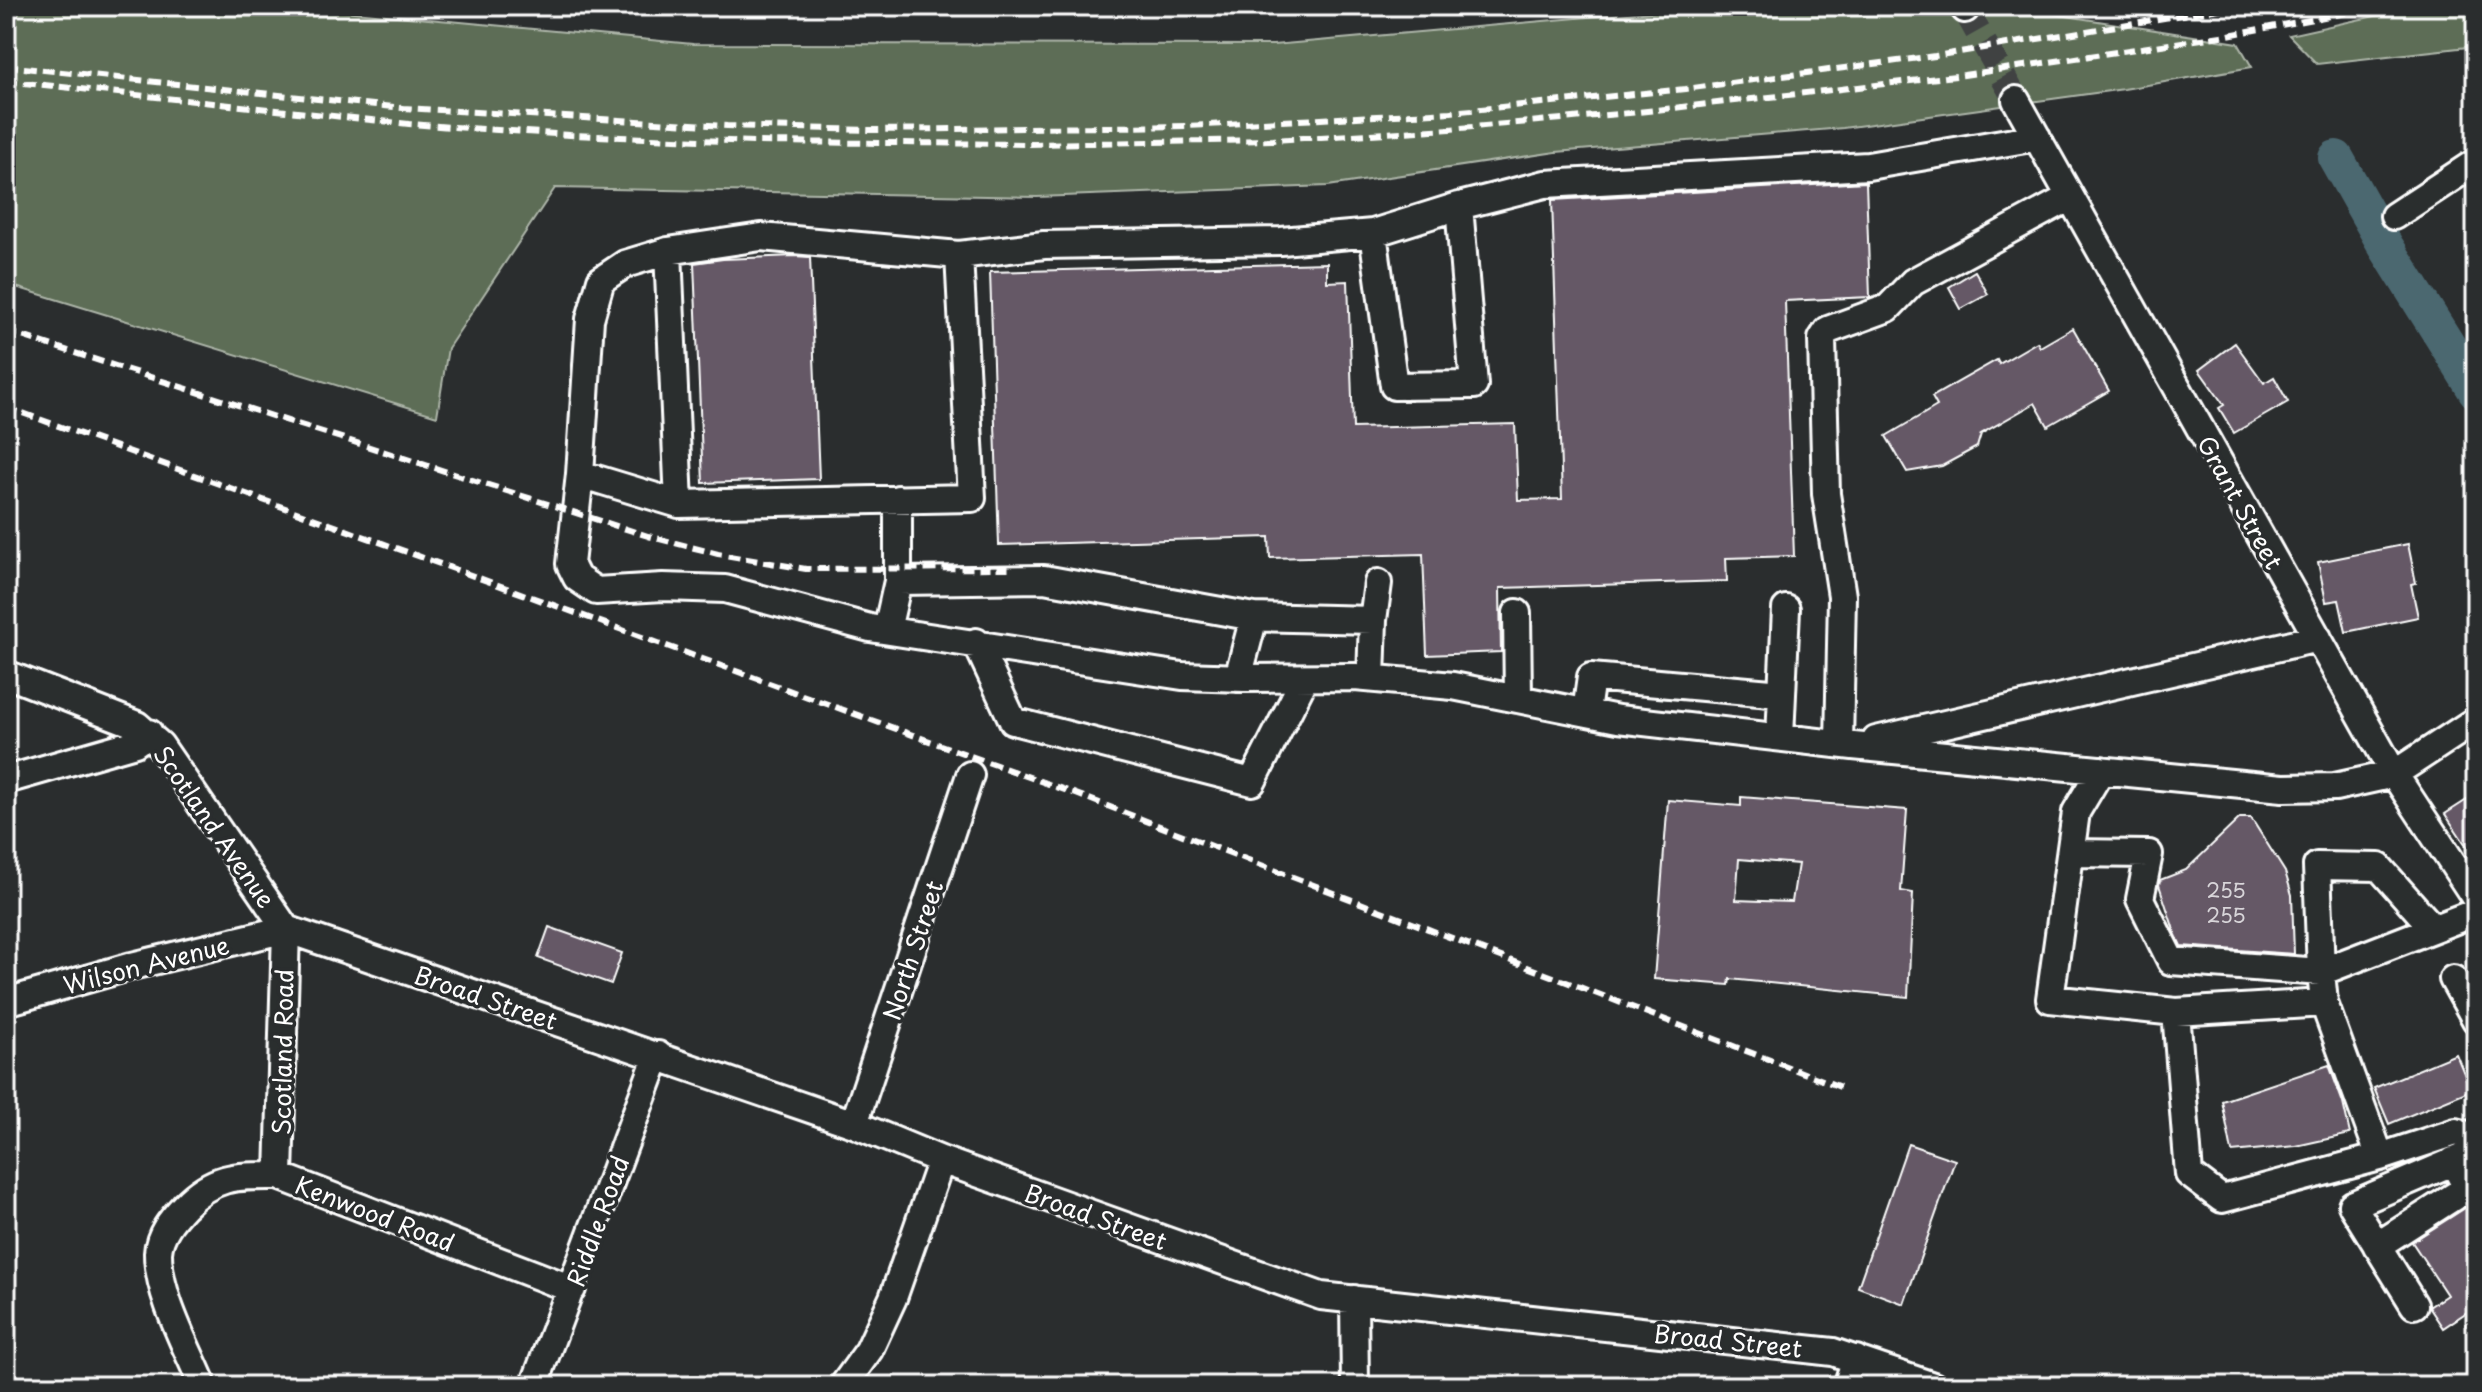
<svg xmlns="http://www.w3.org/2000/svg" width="2482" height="1392" font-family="'Playpen Sans',sans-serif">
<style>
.green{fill:#5d6d56;stroke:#aeb6aa;stroke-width:2}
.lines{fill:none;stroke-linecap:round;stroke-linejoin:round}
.river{stroke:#4b6770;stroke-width:36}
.building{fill:#655866;stroke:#fff;stroke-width:2;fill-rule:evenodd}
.minor-tunnel{stroke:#3f4243;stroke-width:26;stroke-dasharray:26 13;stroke-linecap:butt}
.minor-casing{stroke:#fff;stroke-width:32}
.minor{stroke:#2a2d2e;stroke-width:26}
.rail{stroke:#fff;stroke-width:6;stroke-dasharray:12 6;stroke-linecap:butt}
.labels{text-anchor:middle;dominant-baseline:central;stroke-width:7;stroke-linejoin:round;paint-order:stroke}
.number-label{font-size:20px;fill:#d8d5d9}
.street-label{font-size:24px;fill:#fff;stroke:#2a2d2e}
</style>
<rect width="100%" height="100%" fill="#2a2d2e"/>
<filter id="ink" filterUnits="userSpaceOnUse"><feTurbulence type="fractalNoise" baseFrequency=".0125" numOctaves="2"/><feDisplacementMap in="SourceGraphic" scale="16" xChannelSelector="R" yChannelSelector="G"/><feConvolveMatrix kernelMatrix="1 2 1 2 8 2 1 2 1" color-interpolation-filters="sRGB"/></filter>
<g filter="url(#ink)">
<path class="green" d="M6,6H290L693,44L1273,45L1599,16L1743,6H2002L2238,43L2252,67L2124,89L1843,128L1556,152L1328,186L1037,197L555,188L448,348L437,416L6,284Z
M2420,6H2476V46L2317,64L2289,35Z"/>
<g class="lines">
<path class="river" d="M2336,158L2385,245L2476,391"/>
</g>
<path class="building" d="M1866,182L1870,297L1785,301L1794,556L1726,558L1727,581L1500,588L1501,652L1427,655L1423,554L1270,558L1269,537L999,545L990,272L1327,263V282L1348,281L1353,428L1515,424L1518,500L1562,499L1552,200Z
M794,256L810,257L819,479L703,483L694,263L723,259Z
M1975,271L1988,294L1961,309L1949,287Z
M2073,328L2109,391L2048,426L2035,403L1981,434L1977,447L1942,466L1907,472L1886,436L1937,406L1932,397L1997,360L1999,364L2037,342L2040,347Z
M2235,343L2264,383L2274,377L2288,402L2234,433L2219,408L2224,405L2199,370Z
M2408,544L2416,583L2411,584L2418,617L2346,632L2339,600L2326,602L2318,562Z
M2476,794V860L2445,814Z
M1741,797L1907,810L1901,891L1913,893L1908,997L1730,979L1729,985L1654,979L1668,800L1741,806ZM1739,859L1798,864L1792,902L1736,900Z
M2240,818H2251L2285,872L2292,895L2294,954L2181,946L2175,933L2159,885L2160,880L2186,870Z
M549,927L622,953L611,984L538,958Z
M2456,1054L2471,1090L2389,1124L2374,1088Z
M2329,1065L2343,1103L2350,1134L2296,1146L2232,1152L2222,1101Z
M1908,1144L1955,1160L1904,1304L1858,1287Z
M2476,1201V1306L2443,1328L2429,1307L2447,1295L2412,1242Z"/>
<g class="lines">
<path class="minor-tunnel" d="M1965,9L2016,100"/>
<defs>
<path id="minor" d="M1963,6L1965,9
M2016,100L2394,774L2476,899
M2037,137L1868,166L1545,184L1459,206L1373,233L1281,241L1044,245L959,255L761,237L668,251L625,264L601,280L590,319L580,474L570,564L577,578L596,591L663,587L725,589L870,628L1182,676L1244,678L1355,677L1453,686L1618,719L1853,746L2283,788L2335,787L2394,774L2476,720
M2394,216L2476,162
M1373,233L1394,386L1474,385L1459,206
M668,251L679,504
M580,474L679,504L972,498L959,255
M898,499V581
M1517,613L1518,699
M1373,620L1378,583
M887,630L898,581L1044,579L1254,617
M976,642L1013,721L1252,782L1305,678
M6,674L137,725L160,745L286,929
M1238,678L1254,617L1373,620L1371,678
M1586,712L1591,677L1782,694
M1780,737L1786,609
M1876,740L2318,638
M1839,744L1842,596L1826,494L1822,339L1828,330L1888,308L1913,282L2070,197
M2101,770L2076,812L2050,999L2176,1012
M6,780L135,743L149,733
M2071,853L2149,854L2140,899L2171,961L2321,972L2317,866L2379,867L2433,928
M286,929L854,1124L941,1160L1321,1296L1833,1352L1933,1386
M2453,979L2476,1020
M6,1002L132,966L286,929
M2324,1003L2380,1157L2456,1132L2476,1137
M854,1124L970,775
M2380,1157L2222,1199L2189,1174L2176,1012L2324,1003L2321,972L2476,912
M279,1176L286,929
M2377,1246L2467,1188L2453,1161
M1354,1299L1355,1386
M2414,1305L2352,1205L2476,1152
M203,1386C187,1347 158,1295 158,1253C159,1234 172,1219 184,1206C215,1174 238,1176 279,1176L572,1289
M534,1386L658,1055
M843,1386L869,1350L893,1298L941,1160
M1847,1386L1856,1359"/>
</defs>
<use href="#minor" class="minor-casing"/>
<use href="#minor" class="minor"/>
<path class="rail" d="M6,66L403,108L727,126L871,130L1188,126L1451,112L1685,89L1935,56L2237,6
M6,81L409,124L570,135L753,142L1030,144L1272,140L1450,129L1629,113L1964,75L2228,35L2383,6
M6,331L648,536L718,554L806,569L1014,568
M6,407L1076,794L1843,1088"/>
</g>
</g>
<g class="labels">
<g class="number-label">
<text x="2226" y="890">255</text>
<text x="2226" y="915">255</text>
</g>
<g class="street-label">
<text transform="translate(2241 502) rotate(61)">Grant Street</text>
<text transform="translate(215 826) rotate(55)">Scotland Avenue</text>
<text transform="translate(912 950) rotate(-72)">North Street</text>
<text transform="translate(146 964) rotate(-14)">Wilson Avenue</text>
<text transform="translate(486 997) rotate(19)">Broad Street</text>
<text transform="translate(282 1052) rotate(-89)">Scotland Road</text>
<text transform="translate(375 1213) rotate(21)">Kenwood Road</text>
<text transform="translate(1096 1216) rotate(20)">Broad Street</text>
<text transform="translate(597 1221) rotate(-70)">Riddle Road</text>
<text transform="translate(1728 1340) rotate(6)">Broad Street</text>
</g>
</g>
<rect width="2482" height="1392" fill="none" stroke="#2a2d2e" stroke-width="32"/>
<rect x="16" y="16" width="2450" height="1360" fill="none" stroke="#fff" stroke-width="3" filter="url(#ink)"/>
</svg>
